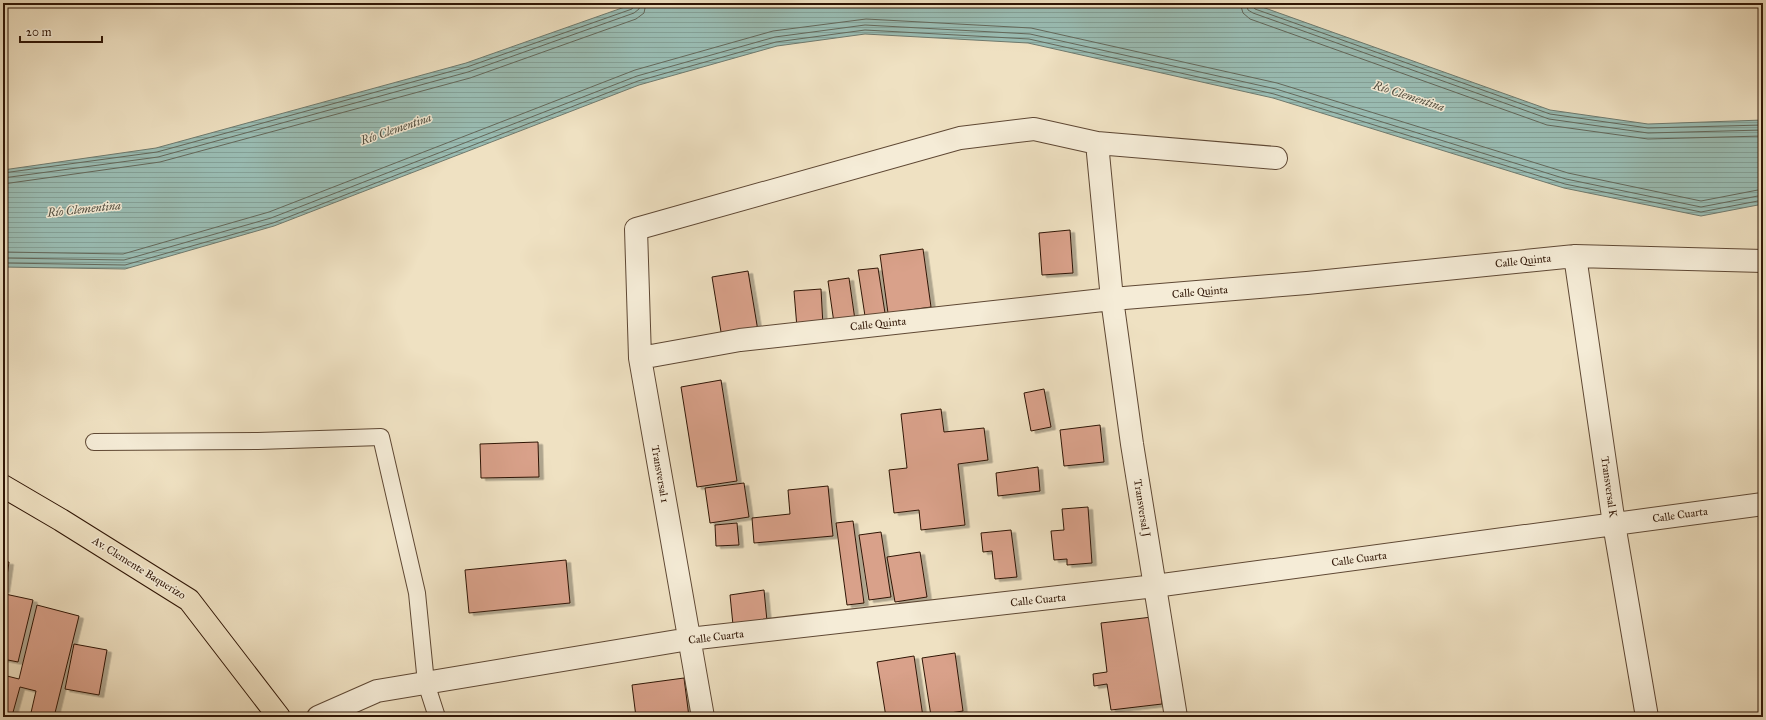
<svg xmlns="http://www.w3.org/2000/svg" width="1766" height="720" font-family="'IM FELL Great Primer',serif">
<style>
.water{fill:url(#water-rules);stroke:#6f7a6e}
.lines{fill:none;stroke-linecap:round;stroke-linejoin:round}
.shore{stroke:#64695c;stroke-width:1}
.building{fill:#d9a18a;stroke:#2f1505;filter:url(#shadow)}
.service-casing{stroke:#5f4834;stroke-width:18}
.minor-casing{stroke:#5f4834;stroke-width:24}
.trunk-casing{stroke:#2f1505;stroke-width:24}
.service{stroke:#f5ecd7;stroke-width:16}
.minor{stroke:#f5ecd7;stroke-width:22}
.trunk{stroke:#efe1c2;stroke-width:22}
.labels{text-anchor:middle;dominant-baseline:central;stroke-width:3;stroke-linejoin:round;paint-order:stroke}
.street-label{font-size:11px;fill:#2f1505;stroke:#f5ecd7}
.water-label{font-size:12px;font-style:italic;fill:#545042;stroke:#f5ecd7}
</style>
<defs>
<pattern id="water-rules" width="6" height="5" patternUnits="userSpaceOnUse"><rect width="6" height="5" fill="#9abdb4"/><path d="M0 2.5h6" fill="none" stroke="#85a299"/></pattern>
<filter id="shadow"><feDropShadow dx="4.5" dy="2.5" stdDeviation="0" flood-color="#0004"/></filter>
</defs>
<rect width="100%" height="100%" fill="#efe1c2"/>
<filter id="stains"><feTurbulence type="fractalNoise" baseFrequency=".005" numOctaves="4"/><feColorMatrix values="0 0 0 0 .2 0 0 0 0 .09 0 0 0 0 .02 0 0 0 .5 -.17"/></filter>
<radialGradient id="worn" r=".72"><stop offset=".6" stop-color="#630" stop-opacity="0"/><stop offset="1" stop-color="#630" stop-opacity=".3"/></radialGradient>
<path class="water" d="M636,3H1251L1550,110L1648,124L1763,120V204L1701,216L1564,188L1273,98L1028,43L865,34L777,46L639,85L274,226L125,269L3,267V170L156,148L466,63Z"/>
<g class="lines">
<path class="shore" d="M1240,3L1243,13L1250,19L1547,125L1648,139L1763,136
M1246,3L1248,10L1253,13L1549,119L1648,133L1763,130
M1251,3L1255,9L1550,114L1648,128L1763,125
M3,173L157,152L467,67L632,9L635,3
M3,178L158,157L468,72L634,13L639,9L640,3
M3,184L160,162L470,78L636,19L644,13L646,3
M3,252L123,254L269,212L635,70L773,31L866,19L1031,28L1277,83L1568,173L1701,201L1763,189
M3,258L124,260L271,218L637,76L775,37L865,25L1030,34L1276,89L1566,179L1701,207L1763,195
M3,263L125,265L273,223L638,81L776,42L865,30L1029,39L1274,94L1565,184L1701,212L1763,200"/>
</g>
<path class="building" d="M1070,230L1073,273L1042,275L1039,233Z
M923,249L931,307L888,313L880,255Z
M878,268L885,313L865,316L858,270Z
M748,271L758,331L722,338L712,277Z
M849,278L855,320L834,323L828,281Z
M821,289L823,326L797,328L794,291Z
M721,380L737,481L697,487L681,387Z
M1044,389L1051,427L1031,431L1024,393Z
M941,409L944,432L984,428L988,460L958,464L965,525L921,530L919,510L894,513L889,470L907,468L901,414Z
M1100,425L1104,462L1064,466L1060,430Z
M538,442L539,477L481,478L480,444Z
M1038,467L1040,491L998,496L996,473Z
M744,483L749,517L710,523L705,488Z
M828,486L833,536L754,543L752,518L790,514L788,490Z
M1088,507L1092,563L1067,565V559L1054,560L1051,531L1064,530L1062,509Z
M853,521L864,603L847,605L836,523Z
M737,523L739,545L716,546L715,525Z
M1011,530L1017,577L995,579L992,551L983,552L981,533Z
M881,532L891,597L869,600L859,535Z
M920,552L927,597L895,602L887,557Z
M566,560L570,603L469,613L465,570Z
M3,562H9L5,590H3Z
M764,590L767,621L733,625L730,595Z
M5,594L33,600L18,662L3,659V602Z
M37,605L79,616L54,717H30L36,691L20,687L12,716L3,714V675L19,679Z
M1152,617L1162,704L1111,710L1107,684L1094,686L1093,674L1107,672L1101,623Z
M74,644L107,650L99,695L65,689Z
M955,653L963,711L931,716L922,658Z
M914,656L923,717H886L877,662Z
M684,678L689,717H636L632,685Z"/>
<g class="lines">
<defs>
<path id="service" d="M94,442L258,441L381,437L417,593L426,683L437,717"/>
<path id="minor" d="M1097,143L1112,299L1132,444L1176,717
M1575,256L1614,524L1647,717
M640,358L740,340L1112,299L1307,283L1575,256L1763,261
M318,717L377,691L689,639L1155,586L1763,504
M703,717L640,358L636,229L960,138L1034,129L1097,143L1276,158"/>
<path id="trunk" d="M3,486L61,520L189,600L279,717"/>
</defs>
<use href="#service" class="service-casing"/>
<use href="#minor" class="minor-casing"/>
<use href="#trunk" class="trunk-casing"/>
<use href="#service" class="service"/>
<use href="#minor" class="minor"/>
<use href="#trunk" class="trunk"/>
</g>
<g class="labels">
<g class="street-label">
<text transform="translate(1523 261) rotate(-6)">Calle Quinta</text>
<text transform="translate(1200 292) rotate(-5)">Calle Quinta</text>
<text transform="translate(878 324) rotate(-6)">Calle Quinta</text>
<text transform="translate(660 474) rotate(80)">Transversal 1</text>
<text transform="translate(1609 487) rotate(82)">Transversal K</text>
<text transform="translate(1142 508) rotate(81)">Transversal J</text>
<text transform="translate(1680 515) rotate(-8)">Calle Cuarta</text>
<text transform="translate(1359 559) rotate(-8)">Calle Cuarta</text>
<text transform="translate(139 568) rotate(32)">Av. Clemente Baquerizo</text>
<text transform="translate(1038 600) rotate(-6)">Calle Cuarta</text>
<text transform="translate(716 637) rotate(-7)">Calle Cuarta</text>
</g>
<g class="water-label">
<text transform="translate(1409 96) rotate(18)">Río Clementina</text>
<text transform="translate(396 129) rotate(-19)">Río Clementina</text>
<text transform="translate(84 209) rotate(-6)">Río Clementina</text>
</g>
</g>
<rect width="1766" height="720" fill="none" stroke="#efe1c2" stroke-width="16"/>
<rect x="4" y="4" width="1758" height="712" fill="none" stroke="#2f1505" stroke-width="2"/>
<rect x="8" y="8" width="1750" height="704" fill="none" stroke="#2f1505"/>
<path d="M20 36v6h82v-6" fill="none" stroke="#2f1505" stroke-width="2"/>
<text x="26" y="36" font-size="12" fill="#2f1505" stroke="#f5ecd7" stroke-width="3" paint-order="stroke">20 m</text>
<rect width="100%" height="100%" filter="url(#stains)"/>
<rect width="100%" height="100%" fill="url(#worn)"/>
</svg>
